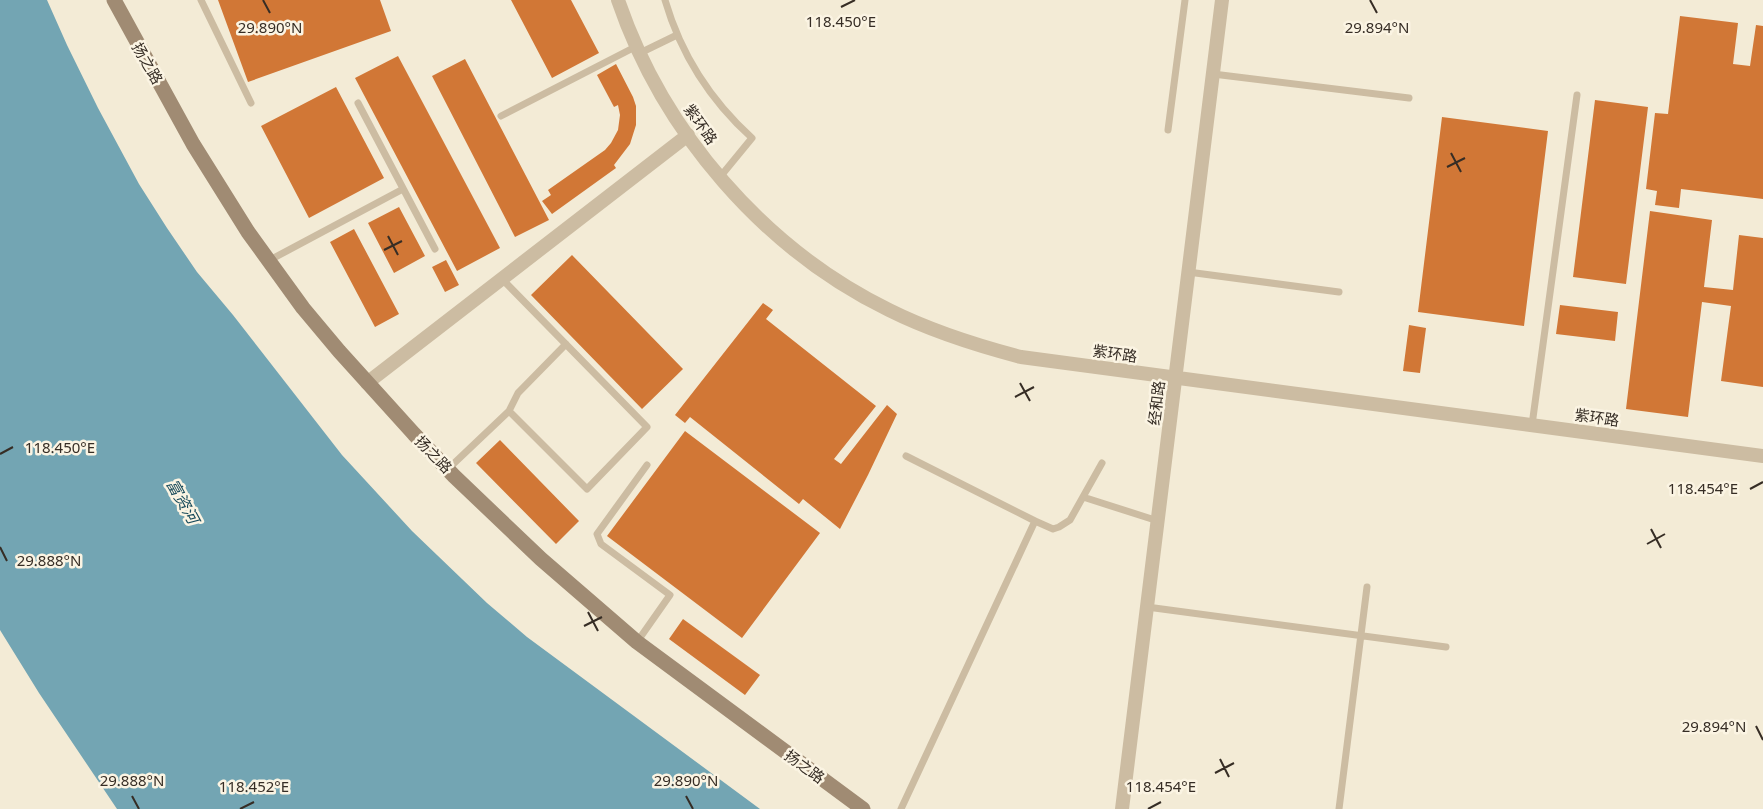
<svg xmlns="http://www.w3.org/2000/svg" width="1763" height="809" font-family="'Noto Sans','Noto Sans SC',sans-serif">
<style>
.water{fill:#73a5b3}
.building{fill:#d17736}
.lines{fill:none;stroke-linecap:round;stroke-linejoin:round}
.lane{stroke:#ccbca2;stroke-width:7}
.street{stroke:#ccbca2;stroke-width:14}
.secondary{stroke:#a08b73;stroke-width:15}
.ticks{fill:none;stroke:#362d25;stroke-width:2}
.labels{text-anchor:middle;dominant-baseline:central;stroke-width:5;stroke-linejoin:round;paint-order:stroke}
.street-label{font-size:15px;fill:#362d25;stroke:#fbf4e3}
.water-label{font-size:16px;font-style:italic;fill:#174a5b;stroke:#fbf4e3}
.ticks-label{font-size:15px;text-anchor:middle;fill:#362d25;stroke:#fbf4e3;stroke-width:5;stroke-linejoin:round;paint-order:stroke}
</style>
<rect width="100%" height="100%" fill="#f3ebd6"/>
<path class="water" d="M0,0H47L67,45L98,108L139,184L167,228L197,272L233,315L342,455L412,531L487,603L527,637L760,809H117L39,693L0,630Z"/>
<path class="building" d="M218,0H380L391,31L248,82Z
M511,0H571L599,53L552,78Z
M1680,16L1738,23L1733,64L1750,66L1756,25L1763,26V199L1681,189L1679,208L1655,205L1657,191L1646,189L1655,113L1668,114Z
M398,56L500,248L457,271L355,78Z
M465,59L549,220L515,237L432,76Z
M616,64L633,97L636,106V125L630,144L614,165L616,168L552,214L542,201L551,195L548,190L605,150L611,143L618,130L620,115L618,105L614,107L597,75Z
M336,87L384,178L309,218L261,126Z
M1595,100L1648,107L1626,284L1573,277Z
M1442,117L1548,131L1524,326L1418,312Z
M399,207L425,256L394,273L368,223Z
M1650,211L1712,220L1704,287L1733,290L1739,235L1763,238V387L1721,381L1731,306L1702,302L1688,417L1626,409Z
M354,229L399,314L375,327L330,242Z
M572,255L683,369L642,409L531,295Z
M446,260L459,285L445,292L432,267Z
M763,303L773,310L766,319L876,406L834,459L841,464L887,405L897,414L868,475L840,529L803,499L799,504L690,417L685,423L675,415Z
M1560,305L1618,312L1615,341L1556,334Z
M1409,325L1426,328L1420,373L1403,371Z
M685,431L820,533L742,638L607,536Z
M500,440L579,521L556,544L476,463Z
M683,619L760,675L745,695L669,639Z"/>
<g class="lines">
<path class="lane" d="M201,0L251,103
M665,0C681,55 710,100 752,138L720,177
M640,53L677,35
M1213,74L1409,98
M358,103L435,249
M501,116L637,46
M1168,130L1185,0
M268,261L403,189
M1188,272L1339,292
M502,279L647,427L587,489L509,411
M1532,425L1577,95
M448,469L509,411L518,393L566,344
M1083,497L1158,521
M1035,521L1053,529L1059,527L1070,520L1102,463
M1147,607L1446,647
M637,642L670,595L601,544L597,534L647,465
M901,809L1035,521L906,456
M1339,809L1367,587"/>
<path class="street" d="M618,0C663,132 764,249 889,310C931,331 975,345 1021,357L1763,456
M367,383L688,135
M1122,809L1222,0"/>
<path class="secondary" d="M114,0L193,144L248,232L303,308L339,351L414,434L454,476L541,559L637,642L863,809"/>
</g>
<path class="ticks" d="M263,0L270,13M1370,0L1377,13M841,7L855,0M1451,153L1461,172M1447,167L1465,158M388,236L398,255M384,250L402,241M1020,383L1030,401M1015,397L1034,387M0,454L13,447M1750,489L1763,482M1651,529L1661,548M1647,544L1665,534M0,547L7,561M588,612L598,631M584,626L602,617M1756,726L1763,740M1220,759L1229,777M1215,773L1234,763M132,796L139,809M686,796L693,809M240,809L254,802M1148,809L1161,802"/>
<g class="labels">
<g class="street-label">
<text transform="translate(148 63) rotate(60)">扬之路</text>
<text transform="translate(701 124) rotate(55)">紫环路</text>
<text transform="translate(1115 353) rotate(8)">紫环路</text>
<text transform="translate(1156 403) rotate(-83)">经和路</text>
<text transform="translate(1597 417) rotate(8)">紫环路</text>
<text transform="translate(434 454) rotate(46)">扬之路</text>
<text transform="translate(805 766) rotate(36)">扬之路</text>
</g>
<g class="water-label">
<text transform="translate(183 501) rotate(61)">富资河</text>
</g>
</g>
<g class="ticks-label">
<text x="841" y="27">118.450°E</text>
<text x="270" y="33">29.890°N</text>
<text x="1377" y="33">29.894°N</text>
<text x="60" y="453">118.450°E</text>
<text x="1703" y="494">118.454°E</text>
<text x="49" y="566">29.888°N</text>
<text x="1714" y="732">29.894°N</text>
<text x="132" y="786">29.888°N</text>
<text x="686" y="786">29.890°N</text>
<text x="254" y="792">118.452°E</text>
<text x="1161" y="792">118.454°E</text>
</g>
</svg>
